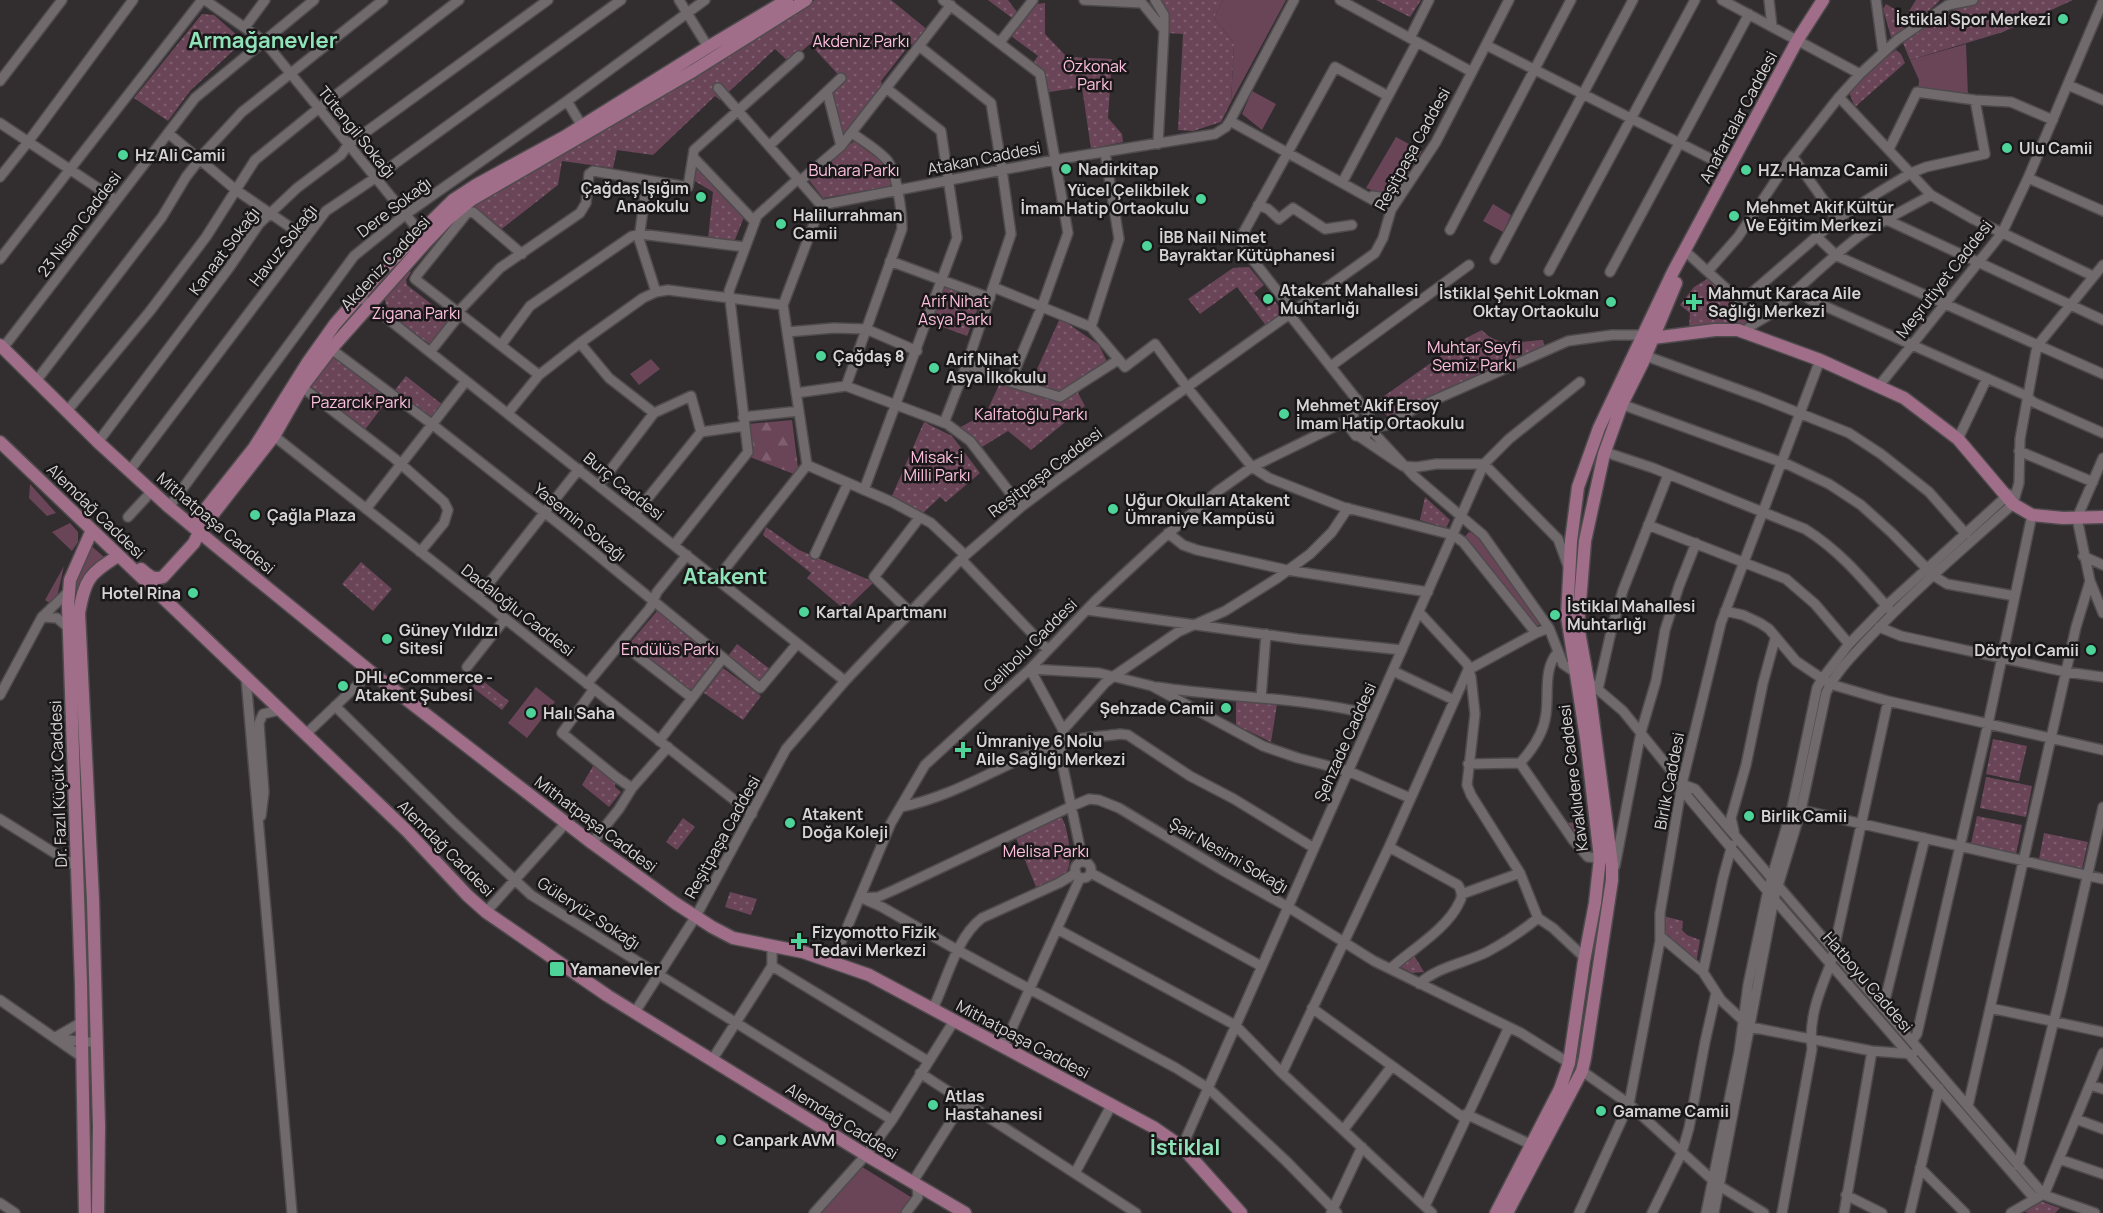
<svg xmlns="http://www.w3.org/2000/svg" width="2103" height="1213" font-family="Manrope,sans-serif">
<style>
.grass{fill:#6a4558}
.forest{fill:url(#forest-firs)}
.park{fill:url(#park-dots)}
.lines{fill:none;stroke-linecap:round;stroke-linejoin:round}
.minor-casing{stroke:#4f4b4d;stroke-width:12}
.major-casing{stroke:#4f4b4d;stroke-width:15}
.minor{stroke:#706a6d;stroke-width:9}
.major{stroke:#a16e89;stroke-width:12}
.poi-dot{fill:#4ed399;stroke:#191718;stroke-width:2}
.labels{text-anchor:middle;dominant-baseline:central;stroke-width:5;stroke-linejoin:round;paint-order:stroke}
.poi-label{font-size:16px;font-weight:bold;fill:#d7d4d5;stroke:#191718;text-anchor:start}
.park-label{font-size:16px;fill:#fec0df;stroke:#191718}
.street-label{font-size:16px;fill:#d7d4d5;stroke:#191718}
.district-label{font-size:22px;font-weight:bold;fill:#90e3b9;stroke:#191718}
</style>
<defs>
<pattern id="forest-firs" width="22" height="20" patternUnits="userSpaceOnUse" patternTransform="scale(1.5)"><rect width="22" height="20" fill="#6a4558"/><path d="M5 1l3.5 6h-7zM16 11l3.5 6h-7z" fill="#7f5f6f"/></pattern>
<pattern id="park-dots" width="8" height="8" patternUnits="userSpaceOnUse" patternTransform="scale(1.5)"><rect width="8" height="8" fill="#6a4558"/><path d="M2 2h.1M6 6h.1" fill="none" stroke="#7f5f6f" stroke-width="1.8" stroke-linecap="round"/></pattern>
</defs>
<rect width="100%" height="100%" fill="#322e30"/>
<path class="grass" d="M1223,0H1286L1231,102L1234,43L1214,18Z
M1966,44L1968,96L1918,91L1919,80L1910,60Z
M1252,91L1276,104L1262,130L1242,114Z
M1396,137L1422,151L1397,190L1385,195L1366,188Z
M1493,204L1511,215L1503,232L1483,221Z
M651,359L660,369L639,385L630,374Z
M30,484L56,513L47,516L29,498Z
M70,523L78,532V542L72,551L52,532Z
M1469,532L1480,536L1541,624L1535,627L1463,539Z
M89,544L104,557C89,569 81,579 74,597L71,590Z
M64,566L57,597L51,604L45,600Z
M536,687L555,702L527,738L508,723Z
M859,1165L914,1199L902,1213H820Z"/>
<path class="forest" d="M792,420L798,468L794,474L750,457L748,424Z"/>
<path class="park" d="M815,0H891L929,31L918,46L910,44L881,81L883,89L843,140L833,93L844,81L810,44L789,62L775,49L720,100L715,96L653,155L617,150L613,168L562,161L558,185L499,231L471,207L475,200L703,69Z
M988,0H1008L1017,12L1012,18Z
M1160,0H1223L1214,18L1234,43L1231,102L1221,122L1193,131L1178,130L1183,34L1167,33V12Z
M1376,0H1421L1410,17Z
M1916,0H1940C1936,6 1898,34 1891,37L1883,9L1886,4L1906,16Z
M1979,0H2073L2003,32L1910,60L1903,43L1924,27L1954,10Z
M1045,3V34L1067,57L1112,59L1108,118L1122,134L1123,142L1091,149L1082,87L1049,92L1045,73L1033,63L1038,56L1011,36L1037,4Z
M202,14L214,15L239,37L237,47L190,91L168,121L134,98Z
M1896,50L1901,54L1905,63L1855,107L1848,90L1872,68Z
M854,141L884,163L893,186L823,198L808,179Z
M696,165L744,217L734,242L708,239L713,192L693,180Z
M1249,267L1264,285L1254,293L1266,308L1275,301L1283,313L1267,327L1237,287L1200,314L1188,299L1233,268Z
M405,268L411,272L406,280L407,285L448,317V323L430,344C413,332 387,318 384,296Z
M1712,276L1754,320L1748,327L1738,323L1689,327L1690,313L1680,305L1694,287Z
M943,284L982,298L967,336L929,322Z
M1060,318L1099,345L1109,366L1078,393L1085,406L1031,450L1008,431L982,447L959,428L986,413L1000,383L1030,385Z
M1482,330C1497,348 1522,341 1543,340L1545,348L1438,392L1390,418L1373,404L1466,338Z
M332,356L389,398L364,431L310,388V383Z
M406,376L448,409L436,422L394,391Z
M924,422L952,436L980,473L946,502L940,497L923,513L892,496Z
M1425,497L1450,520L1446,528L1420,520Z
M766,527L799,550L874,582L845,610L807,578L811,573L763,535Z
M361,562L392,589L373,611L342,584Z
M658,610L717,659L691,693L629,644Z
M737,644L774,672L759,687L725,660Z
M723,668L761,696L743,720L704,693Z
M479,678L509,701L502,710L472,687Z
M1236,699L1277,704L1271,742L1236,725Z
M1993,739L2027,746L2019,781L1986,774Z
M596,761L616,777L615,787L621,792L609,807L582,785Z
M1986,777L2032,786L2026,817L1980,808Z
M1977,816L2022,825L2016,854L1971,844Z
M683,818L695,827L677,850L666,842Z
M1058,818H1062C1068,828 1074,863 1066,873C1060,880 1045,884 1036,887L1016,838Z
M1585,821L1588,842H1581L1567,823Z
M2044,833L2088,842L2082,869L2039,859Z
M730,892L757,899L751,915L725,907Z
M1663,916L1683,921L1682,930L1687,935L1700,940L1696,964L1665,934Z
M1412,952L1424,972L1412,973L1397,965Z
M2034,1199L2060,1208L2055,1213H2028L2021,1210Z"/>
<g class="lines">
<defs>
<path id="minor" d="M205,0L264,41L424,237
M679,0L708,47
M943,0L1040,74L1068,233L1042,306L1010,382
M1084,0L1142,3L1164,30L1158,144
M1155,0L1164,15V30
M1340,0L1472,72
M1722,0L1860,74
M1769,0L1772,26
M1876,0L1883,52
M245,27L265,0
M1410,38L1429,0
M1000,42L1033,0
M1486,45L1729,168
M919,46L991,103L1002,170L1011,234L968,361L944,423
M0,81L62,0
M2068,85L2103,100
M718,88L821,205
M827,91L841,146
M1839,97L1931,195L1973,219L2093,276
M567,101L582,126
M1230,121L1391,210
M0,123L116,200
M168,133L236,190L306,238
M769,146L841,78
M1889,149L1917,92L1975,100L2011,102L2053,120
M693,157L754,221
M1793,157L1837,219
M0,177L28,142L133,0
M2028,178L2103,211
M647,180L639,239L656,292
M800,181L841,146L951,5
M1342,183L1417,42
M1372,196C1385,199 1392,197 1402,188
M821,205L1054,160L1215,134L1226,127L1230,121L1294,0
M1258,205L1268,209L1279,219L1293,208L1325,229L1352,225
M1887,220L2103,320
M1450,230L1571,0
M1816,236L1837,256L2103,374
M1685,251L1741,302L1837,219L1881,191L1911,173L1926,167L1985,154L1975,100
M522,254L473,212L467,213L418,274L415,279L539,375
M0,259L202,0
M1495,259L1633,0
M890,261L990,298
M1549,271L1695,0
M1708,271L1738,237L1788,162L1839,97L1860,74L1897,40L1948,5L1973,0
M1610,272L1749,14
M993,287L1091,327L1125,367L1155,344L1186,386L1252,467L1269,478L1343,507L1453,535L1463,542L1536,633L1549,628
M1796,290L1811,300L2027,396L2033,402L2103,433
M359,296L845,681
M1293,311L1245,250L1241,241V237L1335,67L1388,96
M1289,314L1369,415
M1091,327L1119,239L1105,152
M787,332L834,328L866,329L917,351
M1744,332C1753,322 1764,320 1774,311C1802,285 1831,257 1862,234C1884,219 1909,208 1931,195
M580,343L609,378L654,413
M501,345L530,306L632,236L640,234L745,247
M3,348L195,98L314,0
M331,349L433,425L563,527L760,688L797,644
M430,352L457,318L458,312L500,268L580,213L586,203L589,174L593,171L688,187L694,150L799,56
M1646,356L1759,397L1849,433L1881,454L1929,492L1966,534
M967,364L1010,382L1060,397L1118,360
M1331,366L1469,265
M36,381L162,217L186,177L206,151L242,112L383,0
M846,386L902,229C902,213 897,170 886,159C877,149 863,141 852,133
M302,387L394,458L444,502L448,510L444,523L420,552
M1878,387L2002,233L2028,178L2103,1
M796,393L846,386L947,424L970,441L1021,507
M1357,399C1358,410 1349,418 1350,428L1356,436H1366
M1618,403L1789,465L1829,484L1861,505L1892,533L1934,576L1947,584L2015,596
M67,411L150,311L206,237L255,160L319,108L459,0
M508,413L539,375L580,343L643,298L656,292L668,290L783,305
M743,417L799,411
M1374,427L1387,425L1414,409L1568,341L1612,335H1643
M1372,431L1414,476L1483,535L1549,628L1563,664L1588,681L1623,711L1682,784L1688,797L1774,899L2034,1198
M269,432L752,814
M1360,437L1403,466L1417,467L1436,464H1484L1558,539L1568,566
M1958,439L1987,378
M98,442L229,268L259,224L297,188L341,155L348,145L548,0
M2019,451L2093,482
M1605,452L1653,468L1805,529C1840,551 1862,578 1889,609
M2103,458L2077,518L2090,581L2103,613
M807,465L892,502L931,523L965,555
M130,470L326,211L375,178L621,0
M599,485L654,413L691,396L701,432L744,426
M864,490L957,238L941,131L886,88
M169,507L354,256L406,214L567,101L705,0
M366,509L466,381
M635,514L701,432
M128,517L152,491
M1648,525L1786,579L1815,604L1849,644
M1168,533L1183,545L1197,550L1287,570L1428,592
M674,545L748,452L729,291L757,216L798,179
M815,554L848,483
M2083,556L2103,565
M961,559L1048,650
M717,579L807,465L783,305L821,205
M478,597L579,469
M1087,610L1298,639L1402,650
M1725,611L1743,615L1760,623L1769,629L1796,661L1830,684L1888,701L2103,750
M910,612L874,577L920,517
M1419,612L1467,664L1471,677L1475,714L1467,785L1471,795L1520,873L1538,918L1553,928L1584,957
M42,617L57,618L70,629
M1879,627L1901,636L2066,672L2103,677
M621,643L692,698
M467,667L505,619
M1393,671L1454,700
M246,678L292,1213
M587,684L650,608L657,592L687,555
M1157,687C1229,698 1303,697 1373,715
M594,689L562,733L616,777L632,788
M1598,689L1611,632L1623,590L1668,475
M0,695L42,617L68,592
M1261,698L1266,634
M335,706L453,822L531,895L892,1120
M1063,730L1030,669L1099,673L1152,686L1263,746L1298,758L1348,771L1410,798
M306,734L371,672
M659,741L723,658
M1520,763C1532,750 1544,732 1546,714C1549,694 1543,668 1558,652
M1468,764L1520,763L1573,840L1588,857L1600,858
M1682,784L1695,789L2044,1195L2095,1213
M901,807C955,796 1001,765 1051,746C1072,737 1098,737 1120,734L1128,735L1190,776L1234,799L1314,848
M1797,809L2103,879
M261,816L264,792L259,723L263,714L280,710
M0,819L77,867
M1734,831L1731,818L1746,765L1763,683L1775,639
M592,843L619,809L632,788L668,747
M1389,847L1458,885C1462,891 1463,897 1459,903C1447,929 1411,950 1390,969
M1075 870a8 8 0 1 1 16 0a8 8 0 1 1-16 0Z
M1083,862L1060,753L1063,730L1105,683L1114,676L1178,632L1225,611L1276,579L1310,554L1332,532L1348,508
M1615,866L1641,732L1656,681L1665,630L1679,586L1696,543
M1091,873L1261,966
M1462,894L1520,873
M861,898L878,897L894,890L1070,807L1089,799L1099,800L1119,808L1222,870L1288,907L1374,961L1521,1033L1569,1063
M866,900L882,907L959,951L1176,1068L1208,1088L1286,1161L1337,1213
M486,912L566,823
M1057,929L1235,1025L1282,1073L1432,1213
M1660,936L1703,972L1721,1000L1750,1027L1872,1051L1913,1054
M833,961L891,823L925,765L1030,669L1095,601L1162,539L1218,491L1252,467L1352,418
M772,966L928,1061
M1703,972L1723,878L1732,845
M1419,984C1437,967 1465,963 1487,952C1506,942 1522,931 1538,918
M0,1000L82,1057
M1312,1008L1464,1118
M1883,1008L1925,838
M1990,1008L2103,1032
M936,1011L935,1004C948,976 957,937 982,918L1059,883L1076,873
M635,1012L696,916L786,749L845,681L961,559L1021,507L1061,477L1375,253L1383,238L1391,210L1436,142L1509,0
M56,1037L82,1022
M58,1038L82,1042H96
M1912,1041L1917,1034L1988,724L2032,515
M999,1045L1007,1039L1080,878
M712,1060L772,966V946
M1582,1071L1629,1104L1718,1185L1764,1213
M920,1073L1136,1213
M1282,1073L1389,847L1468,670L1536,633
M2090,1085L2103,1089
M1968,1106L2076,627L2090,581
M1466,1114L1532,1145
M2076,1119L2103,1129
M1344,1129L1392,1066
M1182,1147L1484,464L1509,439L1580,382
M2059,1159L2103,1174
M2018,1166L2061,992L2103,807
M1920,1168L1965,1213
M1075,1173L1111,1106
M912,1183L964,1101
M1846,1195L1882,1213
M2044,1195L2103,1053
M0,1203L15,1213
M1425,1206L1509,1027
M814,1213L866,1155L892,1120L954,1021
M906,1213L918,1197L917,1186
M1331,1213L1362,1147
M1579,1213L1629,1104L1660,941V913L1682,784L1721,623L1820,360
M1652,1213L1682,1152L1689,1128L1705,1042L1716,993
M1706,1213L1739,1052L1748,985L1768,890L1792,808L1817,688L1822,679L1849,644L1886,606L2009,494
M1714,1213L1774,899L1801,810L1826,693C1835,673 1853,655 1868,639C1913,591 1964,548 2013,504L2019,483L2020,439L2037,346L2103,265
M1782,1213L1812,1049C1808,1018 1820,990 1831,963L1888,701
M1844,1213L1872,1051
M1910,1213L1939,1088
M2011,1213L2040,1196"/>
<path id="major" d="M1647,336L1653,338L1715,330H1738L1820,360L1904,398L1958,439L2013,504L2032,515L2063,518L2103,517
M0,345L98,442L169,507L216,546L371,672L592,843L675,903L712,927L733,938L803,952L869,975L1153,1127L1182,1147L1241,1213
M0,442L407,831L468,896L486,912L608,996L866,1155L965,1213
M192,526L254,448L308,362L335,324L383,269L453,200L476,185L564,137L708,47L787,0
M141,569C149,576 153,580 163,577L194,543L199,532L274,436L302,387L331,349L427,241L448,219L471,200L693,71L806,0
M85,1213L81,984L68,605L70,580L92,530
M98,1213L99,1126L93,900L79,613C85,579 89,574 118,556
M1496,1213L1560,1089L1569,1063L1584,961L1595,903L1600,858L1586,738L1567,616L1571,541L1578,487L1599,428L1673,272L1798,39L1823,0
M1507,1213L1582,1071L1585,1058L1612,880V865L1588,681L1578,626L1585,541L1604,454L1622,404L1643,362L1676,283"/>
</defs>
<use href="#minor" class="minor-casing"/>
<use href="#major" class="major-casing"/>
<use href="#minor" class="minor"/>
<use href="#major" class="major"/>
</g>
<g class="poi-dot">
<circle cx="2063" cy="19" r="6"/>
<circle cx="2007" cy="148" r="6"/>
<circle cx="123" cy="155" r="6"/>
<circle cx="1066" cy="169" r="6"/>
<circle cx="1746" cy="170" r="6"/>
<circle cx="701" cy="197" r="6"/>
<circle cx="1201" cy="199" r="6"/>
<circle cx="1734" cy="216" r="6"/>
<circle cx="781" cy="224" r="6"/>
<circle cx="1147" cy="246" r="6"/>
<circle cx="1268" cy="299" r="6"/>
<circle cx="1611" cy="302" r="6"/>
<path d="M1691 293h6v6h6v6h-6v6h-6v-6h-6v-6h6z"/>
<circle cx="821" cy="356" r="6"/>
<circle cx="934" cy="368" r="6"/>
<circle cx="1284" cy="414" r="6"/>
<circle cx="1113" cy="509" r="6"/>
<circle cx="255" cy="515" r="6"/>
<circle cx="193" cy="593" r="6"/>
<circle cx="804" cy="612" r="6"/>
<circle cx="1555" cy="615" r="6"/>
<circle cx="387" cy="639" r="6"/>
<circle cx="2091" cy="650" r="6"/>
<circle cx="343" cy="686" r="6"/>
<circle cx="1226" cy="708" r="6"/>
<circle cx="531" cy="713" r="6"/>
<path d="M960 741h6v6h6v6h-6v6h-6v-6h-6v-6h6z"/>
<circle cx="1749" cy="816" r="6"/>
<circle cx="790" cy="823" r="6"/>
<path d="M796 932h6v6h6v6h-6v6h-6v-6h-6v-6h6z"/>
<rect x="549" y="961" width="16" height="16" rx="3"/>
<circle cx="933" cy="1105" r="6"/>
<circle cx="1601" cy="1111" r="6"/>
<circle cx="721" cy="1140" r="6"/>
</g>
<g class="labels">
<g class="poi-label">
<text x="2051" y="19" text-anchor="end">İstiklal Spor Merkezi</text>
<text x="2019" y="148">Ulu Camii</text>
<text x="135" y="155">Hz Ali Camii</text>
<text x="1078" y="169">Nadirkitap</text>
<text x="1758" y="170">HZ. Hamza Camii</text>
<text x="689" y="188" text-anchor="end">Çağdaş Işığım<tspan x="689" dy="18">Anaokulu</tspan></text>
<text x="1189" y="190" text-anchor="end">Yücel Çelikbilek<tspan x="1189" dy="18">İmam Hatip Ortaokulu</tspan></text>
<text x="1746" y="207">Mehmet Akif Kültür<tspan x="1746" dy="18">Ve Eğitim Merkezi</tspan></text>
<text x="793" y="215">Halilurrahman<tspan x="793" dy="18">Camii</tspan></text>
<text x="1159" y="237">İBB Nail Nimet<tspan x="1159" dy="18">Bayraktar Kütüphanesi</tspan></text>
<text x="1280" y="290">Atakent Mahallesi<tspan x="1280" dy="18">Muhtarlığı</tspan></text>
<text x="1599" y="293" text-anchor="end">İstiklal Şehit Lokman<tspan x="1599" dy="18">Oktay Ortaokulu</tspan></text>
<text x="1708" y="293">Mahmut Karaca Aile<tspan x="1708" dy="18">Sağlığı Merkezi</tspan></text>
<text x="833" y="356">Çağdaş 8</text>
<text x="946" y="359">Arif Nihat<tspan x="946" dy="18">Asya İlkokulu</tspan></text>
<text x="1296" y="405">Mehmet Akif Ersoy<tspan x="1296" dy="18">İmam Hatip Ortaokulu</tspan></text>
<text x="1125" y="500">Uğur Okulları Atakent<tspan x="1125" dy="18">Ümraniye Kampüsü</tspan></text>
<text x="267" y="515">Çağla Plaza</text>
<text x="181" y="593" text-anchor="end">Hotel Rina</text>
<text x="1567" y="606">İstiklal Mahallesi<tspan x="1567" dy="18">Muhtarlığı</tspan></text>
<text x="816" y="612">Kartal Apartmanı</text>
<text x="399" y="630">Güney Yıldızı<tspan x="399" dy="18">Sitesi</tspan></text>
<text x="2079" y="650" text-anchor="end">Dörtyol Camii</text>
<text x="355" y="677">DHL eCommerce -<tspan x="355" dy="18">Atakent Şubesi</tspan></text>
<text x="1214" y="708" text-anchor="end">Şehzade Camii</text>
<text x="543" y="713">Halı Saha</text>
<text x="976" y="741">Ümraniye 6 Nolu<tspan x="976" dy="18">Aile Sağlığı Merkezi</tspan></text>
<text x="802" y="814">Atakent<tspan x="802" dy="18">Doğa Koleji</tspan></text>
<text x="1761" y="816">Birlik Camii</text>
<text x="812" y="932">Fizyomotto Fizik<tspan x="812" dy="18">Tedavi Merkezi</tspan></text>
<text x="570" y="969">Yamanevler</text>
<text x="945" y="1096">Atlas<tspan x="945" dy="18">Hastahanesi</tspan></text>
<text x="1613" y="1111">Gamame Camii</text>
<text x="733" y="1140">Canpark AVM</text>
</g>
<g class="park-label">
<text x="861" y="41">Akdeniz Parkı</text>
<text x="1095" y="66">Özkonak<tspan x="1095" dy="18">Parkı</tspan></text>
<text x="854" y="170">Buhara Parkı</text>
<text x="955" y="301">Arif Nihat<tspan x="955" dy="18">Asya Parkı</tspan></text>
<text x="416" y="313">Zigana Parkı</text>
<text x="1474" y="347">Muhtar Seyfi<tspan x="1474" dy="18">Semiz Parkı</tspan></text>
<text x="361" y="402">Pazarcık Parkı</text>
<text x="1031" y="414">Kalfatoğlu Parkı</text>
<text x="937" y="457">Misak-i<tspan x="937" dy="18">Milli Parkı</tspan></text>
<text x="670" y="649">Endülüs Parkı</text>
<text x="1046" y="851">Melisa Parkı</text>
</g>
<g class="street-label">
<text transform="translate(1738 117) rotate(-62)">Anafartalar Caddesi</text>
<text transform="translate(357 132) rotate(51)">Tütengil Sokağı</text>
<text transform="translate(1412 149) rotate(-61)">Reşitpaşa Caddesi</text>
<text transform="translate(984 158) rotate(-11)">Atakan Caddesi</text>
<text transform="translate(394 207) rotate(-37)">Dere Sokağı</text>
<text transform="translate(79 224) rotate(-53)">23 Nisan Caddesi</text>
<text transform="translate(283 245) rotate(-52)">Havuz Sokağı</text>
<text transform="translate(224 251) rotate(-53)">Kanaat Sokağı</text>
<text transform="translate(385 263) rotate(-47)">Akdeniz Caddesi</text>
<text transform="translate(1944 279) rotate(-52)">Meşrutiyet Caddesi</text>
<text transform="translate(1045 472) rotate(-37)">Reşitpaşa Caddesi</text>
<text transform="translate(624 486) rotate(39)">Burç Caddesi</text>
<text transform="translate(96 511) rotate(44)">Alemdağ Caddesi</text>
<text transform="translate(580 522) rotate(39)">Yasemin Sokağı</text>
<text transform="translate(216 523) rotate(40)">Mithatpaşa Caddesi</text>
<text transform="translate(518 610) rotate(38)">Dadaloğlu Caddesi</text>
<text transform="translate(1030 645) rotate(-45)">Gelibolu Caddesi</text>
<text transform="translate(1345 742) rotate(-66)">Şehzade Caddesi</text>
<text transform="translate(1573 778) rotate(-97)">Kavaklıdere Caddesi</text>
<text transform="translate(1669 781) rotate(-79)">Birlik Caddesi</text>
<text transform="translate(58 784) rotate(-92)">Dr. Fazıl Küçük Caddesi</text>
<text transform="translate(596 824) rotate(37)">Mithatpaşa Caddesi</text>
<text transform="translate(722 837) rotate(-61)">Reşitpaşa Caddesi</text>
<text transform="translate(446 848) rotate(45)">Alemdağ Caddesi</text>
<text transform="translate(1229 855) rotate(30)">Şair Nesimi Sokağı</text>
<text transform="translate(589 913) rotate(33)">Güleryüz Sokağı</text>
<text transform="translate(1868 982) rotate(49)">Hatboyu Caddesi</text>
<text transform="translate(1023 1039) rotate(28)">Mithatpaşa Caddesi</text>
<text transform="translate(842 1121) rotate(32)">Alemdağ Caddesi</text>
</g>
<g class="district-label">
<text x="263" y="40">Armağanevler</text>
<text x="725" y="576">Atakent</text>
<text x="1185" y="1147">İstiklal</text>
</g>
</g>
</svg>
